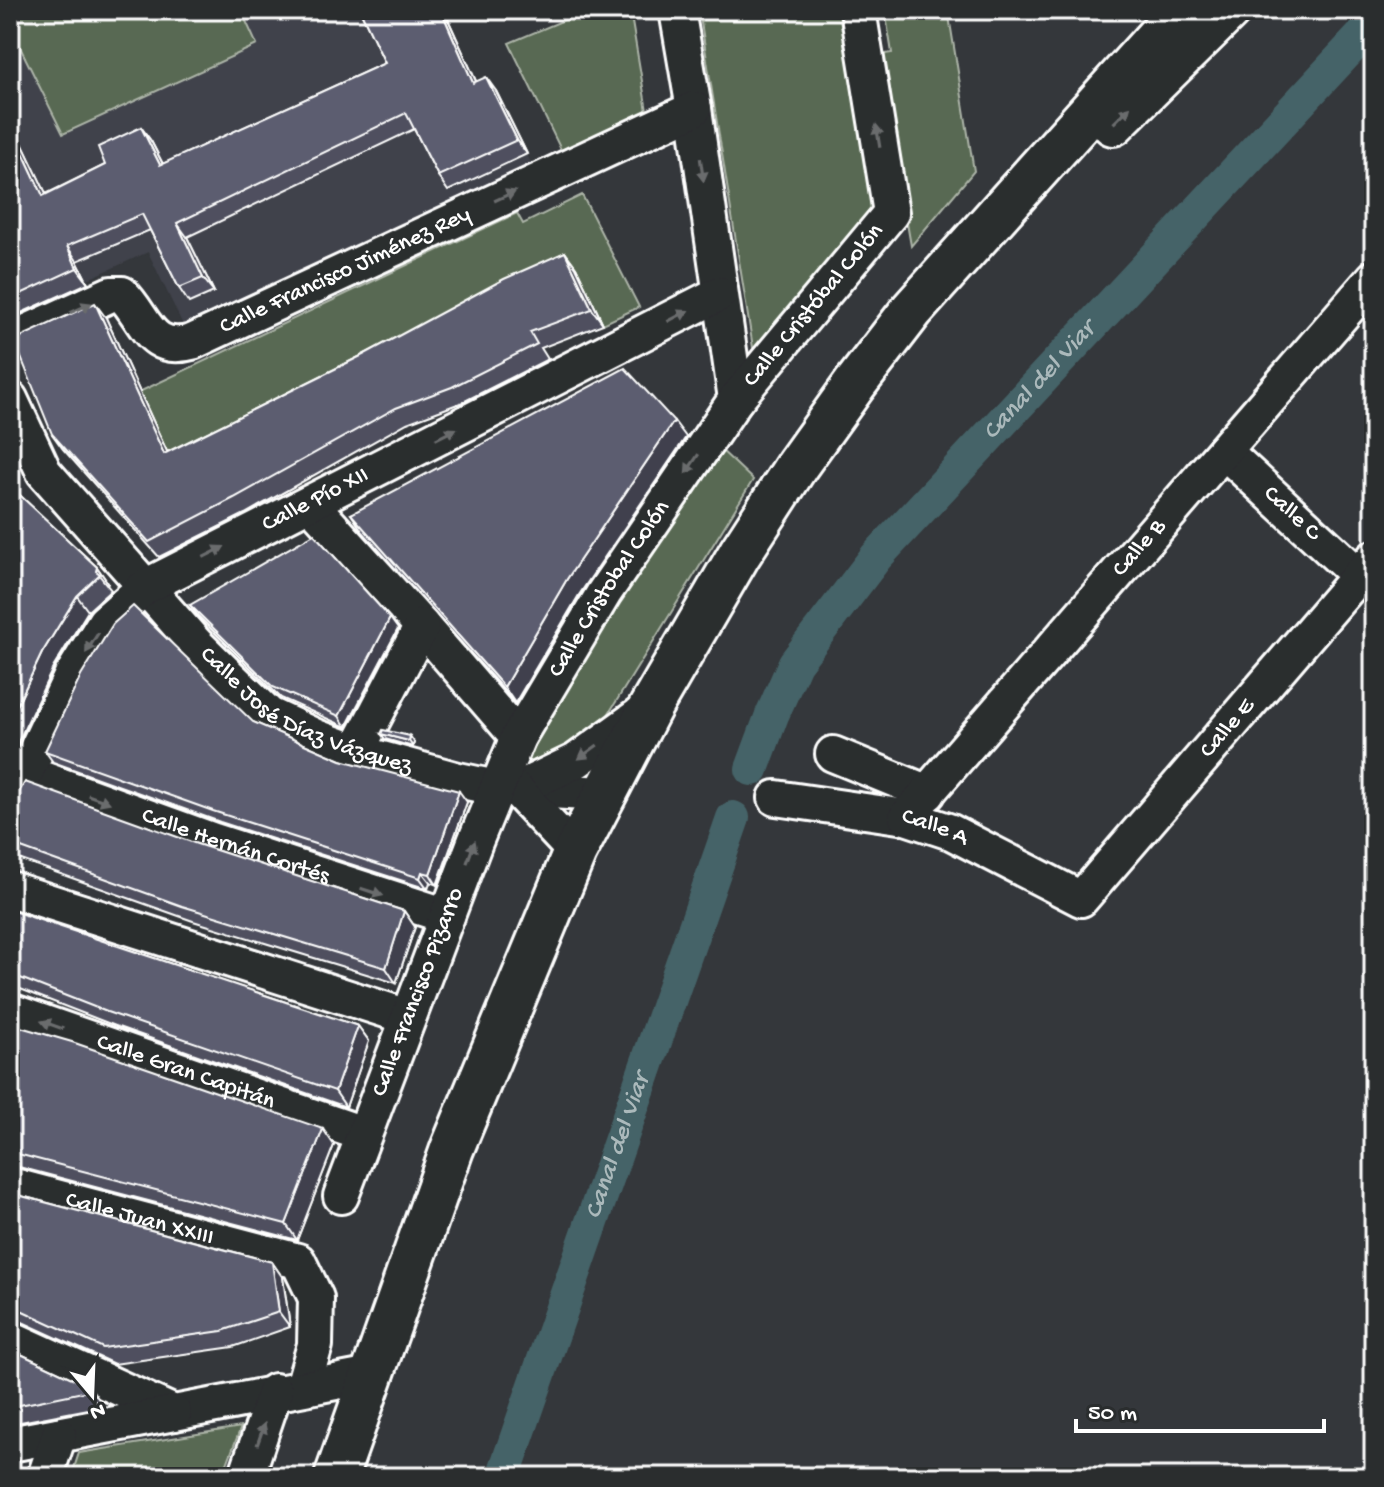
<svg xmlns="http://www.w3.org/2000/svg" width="1384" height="1487" font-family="'Gochi Hand',sans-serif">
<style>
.built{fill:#40424b}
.green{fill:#596952;stroke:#acb4a8;stroke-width:2}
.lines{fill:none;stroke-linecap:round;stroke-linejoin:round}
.canal{stroke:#456367;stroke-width:34}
.minor-casing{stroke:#fff;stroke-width:40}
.major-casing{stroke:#fff;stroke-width:48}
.minor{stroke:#2a2d2e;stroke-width:34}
.major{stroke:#2a2d2e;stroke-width:42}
.wall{fill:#4f505f;stroke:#fff;stroke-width:2}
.shaded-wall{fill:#40414e;stroke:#fff;stroke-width:2}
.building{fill:#5c5d6f;stroke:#fff;stroke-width:2}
.oneway{fill:#6a6c6d}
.labels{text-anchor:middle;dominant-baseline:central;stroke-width:8;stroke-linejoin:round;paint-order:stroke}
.street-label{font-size:24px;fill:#fff;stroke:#2a2d2e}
.water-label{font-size:26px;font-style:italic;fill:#abb9bb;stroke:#2a2d2e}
</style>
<rect width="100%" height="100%" fill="#34373b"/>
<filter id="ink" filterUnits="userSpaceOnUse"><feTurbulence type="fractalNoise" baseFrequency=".0125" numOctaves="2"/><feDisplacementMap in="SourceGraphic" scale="16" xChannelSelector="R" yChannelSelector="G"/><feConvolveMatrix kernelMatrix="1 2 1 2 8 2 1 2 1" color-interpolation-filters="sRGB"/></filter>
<g filter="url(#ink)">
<path class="built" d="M241,10H457L448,17L483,97L496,91L532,165L186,331L148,252L86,280L10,118V27L63,134L257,44Z"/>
<path class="green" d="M10,10H241L257,45L63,134L10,27Z
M588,10H630L648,117L564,156L509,43Z
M699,10H842L874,206L754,354Z
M885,10H948L974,171L911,246L878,55L892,53Z
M582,195L639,307L603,324L576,267L175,469L139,392L517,213L523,224Z
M719,448L753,480L593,739L543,766L516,761Z
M241,1427L222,1477H71L79,1453Z"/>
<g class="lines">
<g class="canal">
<path id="s1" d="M752,769L772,715L795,663L876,557L1374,23"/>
<path id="s2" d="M503,1477L733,818"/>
</g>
<defs>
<g id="minor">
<path d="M677,10L694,109L736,399"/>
<path id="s3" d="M10,340L111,294H122C146,318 149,354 192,342L694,109"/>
<path id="s4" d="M10,399L44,472L196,644L269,715L316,737L356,752L458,780L496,788L604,794"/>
<path id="s5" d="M1224,451L1359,576"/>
<path d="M310,503L422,626L518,737"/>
<path d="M356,752L422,626"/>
<path d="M833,754L928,793"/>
<path id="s6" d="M26,773L214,841L447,916"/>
<path d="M520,788L576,761L648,709"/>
<path d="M516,789L575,852"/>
<path id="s7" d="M776,798L906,817L951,832L1081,899L1374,558"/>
<path id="s8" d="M10,806L71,677L105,622L145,587L719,294"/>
<path id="s9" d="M906,817L1374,278"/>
<path d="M10,889L408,1017"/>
<path id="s10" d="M10,1011L363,1134"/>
<path id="s11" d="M10,1185L298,1261L316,1298L315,1345L303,1387"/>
<path id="s12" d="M341,1196L475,842L518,737L604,593L736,399L891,213L858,10"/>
<path d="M10,1338L174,1413L372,1375"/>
<path d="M10,1444L174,1413"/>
<path d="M45,1477L59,1435"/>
<path d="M246,1477L275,1391"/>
</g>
<path id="major" d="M1113,124L1229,10
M336,1477L452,1149L575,852L651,706L740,553L797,465L855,384L912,310L1181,10"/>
</defs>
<use href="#minor" class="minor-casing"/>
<use href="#major" class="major-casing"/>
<use href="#minor" class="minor"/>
<use href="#major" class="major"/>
</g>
<path class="wall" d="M360,10H457L458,12L447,17L476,81L496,91L527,154L448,191L438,176L414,129L187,237L214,292L189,303L179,288L150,230L77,261L88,283L10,318V118L46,194L105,165L141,127L151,141L163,164L385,63Z
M1005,10H1057V11L1011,19Z
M565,252L576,267L603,324L541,348L548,359L463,402L407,423L245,514L159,557L63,449L52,434L106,318L167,452L363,355Z
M686,437L579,595L515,703L362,531L351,514Z
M10,486L97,567L108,583L107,585L111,590L88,611L53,668Z
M190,605L398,629L346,727L281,698L198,616Z
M253,722L341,760L467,802L437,885L430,882L428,889L220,822L53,762L45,751Z
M381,734L414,742L413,747L385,739Z
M10,807L197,844L404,911L415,927L396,983L193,921L10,856Z
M10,910L358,1026L369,1041L346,1107L118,1027L10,985Z
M10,1024L334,1145L297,1240L15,1166H10Z
M10,1193L272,1262L283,1278L290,1327L233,1347L114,1364L18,1320L10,1318Z
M10,1349L89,1386L100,1401L99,1407L10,1424Z"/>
<path class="shaded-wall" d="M441,10H443L447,17L483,97L473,83Z
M486,77L496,91L527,154L517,140Z
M10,118L54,210L43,196L10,125Z
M141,127L151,141L171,180L160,165Z
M177,223L187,237L214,292L203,278Z
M67,246L77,261L88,283L77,268Z
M565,252L576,267L603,324L592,309Z
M95,303L106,318L175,469L164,454Z
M674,421L686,437L579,595L515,703L504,687L567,579Z
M97,567L108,583L107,585L96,571Z
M77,596L88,611L53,668L10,759V720L42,653Z
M390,618L398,629L346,727L339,716Z
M410,736L414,742L413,747L409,741Z
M459,791L467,802L437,885L430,874Z
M422,872L430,882L428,889L420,878Z
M404,911L415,927L396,983L386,968Z
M358,1026L369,1041L346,1107L335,1091Z
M323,1129L334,1145L297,1240L286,1224Z
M272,1262L283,1278L290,1327L279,1312Z
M89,1386L100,1401L99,1407L88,1391Z"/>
<path class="building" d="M360,10H441L473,83L486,77L517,140L438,176L406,113L177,223L203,278L179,288L142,214L67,246L77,268L10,299V125L43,196L105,165L98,147L141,127L160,165L385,63Z
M565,252L592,309L530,332L537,344L452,387L396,408L234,498L149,542L52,434L14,340L95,303L164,454L363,355L504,279Z
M625,368L674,421L567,579L504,687L351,514Z
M10,486L97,567L96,571L100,574L77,596L42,653L10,720Z
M314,534L390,618L339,716L273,687L190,605Z
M133,606L253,722L341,760L459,791L430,874L422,872L420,878L213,811L45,751L81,676L113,624Z
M383,730L410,736L409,741L381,734Z
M25,782L197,844L404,911L386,968L182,906L10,844V807Z
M10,910L358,1026L335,1091L107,1012L10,974Z
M10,1024L72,1042L323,1129L286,1224L10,1152Z
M10,1193L272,1262L279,1312L222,1331L103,1348L10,1305Z
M10,1349L89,1386L88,1391L10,1407Z"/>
<defs><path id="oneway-solid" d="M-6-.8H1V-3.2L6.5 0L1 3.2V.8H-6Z" transform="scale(2)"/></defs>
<g class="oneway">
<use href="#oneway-solid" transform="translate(1122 115) rotate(-45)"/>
<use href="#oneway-solid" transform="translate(878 136) rotate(-99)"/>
<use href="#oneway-solid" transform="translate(702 170) rotate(82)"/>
<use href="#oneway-solid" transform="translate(505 196) rotate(-25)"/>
<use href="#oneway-solid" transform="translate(81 308) rotate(-24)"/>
<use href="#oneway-solid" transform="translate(678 316) rotate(-28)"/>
<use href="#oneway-solid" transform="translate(446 434) rotate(-27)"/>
<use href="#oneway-solid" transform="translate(692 464) rotate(124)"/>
<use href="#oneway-solid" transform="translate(214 552) rotate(-27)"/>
<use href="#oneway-solid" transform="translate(92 643) rotate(122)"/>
<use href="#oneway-solid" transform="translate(588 752) rotate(144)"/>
<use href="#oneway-solid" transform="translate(99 799) rotate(20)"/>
<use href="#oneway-solid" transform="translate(471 852) rotate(-70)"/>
<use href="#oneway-solid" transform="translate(372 892) rotate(18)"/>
<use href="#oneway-solid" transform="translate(52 1025) rotate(-161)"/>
<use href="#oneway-solid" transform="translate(261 1434) rotate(-71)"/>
</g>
</g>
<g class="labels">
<g class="street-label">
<text stroke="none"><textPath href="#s3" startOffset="384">Calle Francisco Jiménez Rey</textPath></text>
<text stroke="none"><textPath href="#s12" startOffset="1016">Calle Cristóbal Colón</textPath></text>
<text stroke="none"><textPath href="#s8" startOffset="452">Calle Pío XII</textPath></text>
<text stroke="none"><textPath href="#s5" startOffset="92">Calle C</textPath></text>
<text stroke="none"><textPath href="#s9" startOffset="356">Calle B</textPath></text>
<text stroke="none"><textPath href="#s12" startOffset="666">Calle Cristobal Colón</textPath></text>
<text stroke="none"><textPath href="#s4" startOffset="442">Calle José Díaz Vázquez</textPath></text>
<text stroke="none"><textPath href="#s7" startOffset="550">Calle E</textPath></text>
<text stroke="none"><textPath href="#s7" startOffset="162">Calle A</textPath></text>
<text stroke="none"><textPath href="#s6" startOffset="222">Calle Hernán Cortés</textPath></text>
<text stroke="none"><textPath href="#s12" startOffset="218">Calle Francisco Pizarro</textPath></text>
<text stroke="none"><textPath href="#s10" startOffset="186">Calle Gran Capitán</textPath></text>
<text stroke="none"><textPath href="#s11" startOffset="134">Calle Juan XXIII</textPath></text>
</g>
<g class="water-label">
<text stroke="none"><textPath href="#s1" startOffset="488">Canal del Viar</textPath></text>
<text stroke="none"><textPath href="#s2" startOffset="350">Canal del Viar</textPath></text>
</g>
</g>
<rect width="1384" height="1487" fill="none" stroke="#2a2d2e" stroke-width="40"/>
<rect x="20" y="20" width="1344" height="1447" fill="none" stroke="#fff" stroke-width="3" filter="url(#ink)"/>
<g transform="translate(92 1395) rotate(161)" stroke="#2a2d2e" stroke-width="6" paint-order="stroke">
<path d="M0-6L14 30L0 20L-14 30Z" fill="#ffffff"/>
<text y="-12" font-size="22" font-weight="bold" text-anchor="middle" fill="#ffffff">N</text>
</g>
<path d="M1076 1419v12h248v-12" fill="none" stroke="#ffffff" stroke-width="4"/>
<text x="1088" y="1419" font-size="24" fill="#ffffff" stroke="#2a2d2e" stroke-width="6" paint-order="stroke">50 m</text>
</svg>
